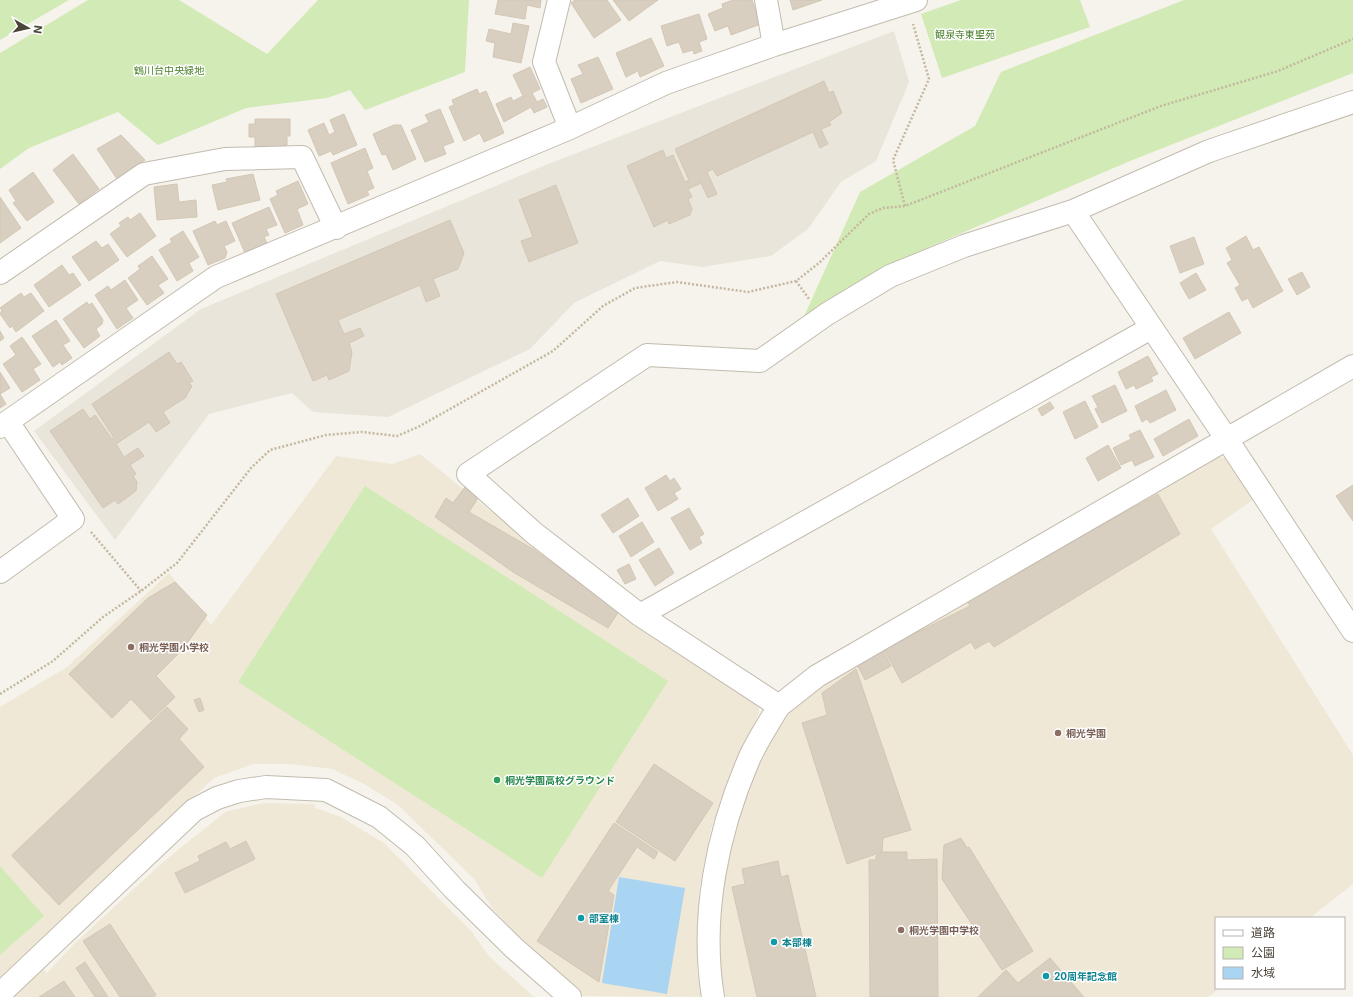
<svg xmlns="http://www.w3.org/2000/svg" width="1353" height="997" font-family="Inter,'Noto Sans JP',sans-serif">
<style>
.residential{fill:#eae5da}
.education{fill:#efe8d6}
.green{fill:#d2eab5}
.water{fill:#a9d4f2}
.building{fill:#d8cfc1;stroke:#d3c7b4}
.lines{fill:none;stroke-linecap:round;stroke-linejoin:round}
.minor-casing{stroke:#c2bbae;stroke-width:24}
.tertiary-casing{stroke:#c2bbae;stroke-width:24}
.path{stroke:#c4b79f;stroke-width:2.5;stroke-dasharray:2 2;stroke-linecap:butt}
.minor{stroke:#fff;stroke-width:22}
.tertiary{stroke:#fff;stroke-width:22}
.education-dot{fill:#8d6e63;stroke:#fff;stroke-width:1.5}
.leisure-dot{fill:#2e9e5b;stroke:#fff;stroke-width:1.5}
.culture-dot{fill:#0f9aa8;stroke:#fff;stroke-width:1.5}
.labels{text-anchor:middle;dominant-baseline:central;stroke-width:3;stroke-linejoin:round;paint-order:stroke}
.park-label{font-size:10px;fill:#4a7f2a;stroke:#fff}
.education-label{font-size:10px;font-weight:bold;fill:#785e54;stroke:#fff;text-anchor:start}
.leisure-label{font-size:10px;font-weight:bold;fill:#27864d;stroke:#fff;text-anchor:start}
.culture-label{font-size:10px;font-weight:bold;fill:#0d838f;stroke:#fff;text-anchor:start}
</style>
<rect width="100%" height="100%" fill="#f6f3ec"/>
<path class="residential" d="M894,31L909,82L876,161L841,182L808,229L771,256L702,267L660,261L574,303L530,349L388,417L313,412L292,393L209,414L115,540L34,431L201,309L548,164Z"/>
<path class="education" d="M420,454L525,539L759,705V713L728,783L711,829L699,890L697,971L703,997L582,996L531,949L492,908L475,880L398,805L366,785L332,769L290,764H253L214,778L0,979V707L67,667L169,573L211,625L336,456L392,464Z
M1217,456L1225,458L1253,500L1211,529L1353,755V884L1310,918H1216V988H1220L1208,997H725L719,965L717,917L724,869L740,813L765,750L787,716L809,691Z
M264,803L314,804L316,808L341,817L384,843L471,931L489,956L534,997H12L43,969L47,973L73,945L162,863L225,812Z"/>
<path class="green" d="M0,0H69L0,40Z
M88,0H179L267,54L318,0H469L465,72L365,110L350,90L327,98L246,108L158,145L118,112L29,148L0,169V53Z
M961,0H1080L1090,27L942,78L921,14Z
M1184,0H1353V73L1130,161L892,263L802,321L860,192L975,126L1001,72Z
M365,486L668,681L542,878L238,682Z
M0,866L44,916L0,955Z"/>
<path class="water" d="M619,877L685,888L667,994L602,983Z"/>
<path class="building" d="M498,0H541L540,8L527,5L525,19L495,14Z
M575,0H607L621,20L594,38L571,3Z
M613,0H658L629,21Z
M733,0H752L761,24L731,35L728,26L715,31L708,14L723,8L722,4Z
M790,0H822L793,10Z
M699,14L707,39L699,42L702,51L694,54L693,50L683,53L679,42L667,46L661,26Z
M513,23L529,26L521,63L493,57L495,43L486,41L489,29L511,34Z
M651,38L664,66L640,77L638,71L626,77L616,53Z
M598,57L613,89L581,103L571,79L583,74L578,65Z
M530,67L540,89L532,93L537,102L543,99L547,107L534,113L531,107L504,122L496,104L511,97L513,101L523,96L513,75Z
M824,81L829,93L833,91L842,113L829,122L831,125L821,129L828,144L820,148L813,132L717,176L713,169L707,172L717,194L708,198L701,183L688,189L692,197L688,199L692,209L690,215L669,224L668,220L654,227L627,166L663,150L666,158L673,155L685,182L689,180L675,149Z
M477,89L479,94L486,91L504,133L484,142L480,133L464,141L449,107L454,105L452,100Z
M440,109L454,142L443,146L446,154L425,162L411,130L429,122L425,115Z
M344,114L357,145L333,155L331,151L319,156L308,130L324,123L329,135L335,132L330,120Z
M255,119H290V136H287V145H284V150H255V137H249V124H255Z
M394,125H401L416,159L393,170L386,154L382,155L373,134Z
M121,135L145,160L117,179L97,149Z
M365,148L373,168L367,171L374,188L367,191L369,195L348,204L331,163Z
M73,154L99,189L79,204L53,170Z
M33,172L54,202L27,221L13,203L16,201L9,190Z
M253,174L260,200L218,210L212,185L227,182L226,179Z
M298,181L308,204L297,209L303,225L285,233L270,199L278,195L276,191Z
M177,184L179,202L196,200L197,217L157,220L154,187Z
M556,185L578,243L529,262L521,241L533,237L519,200Z
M0,197L21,228L0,243Z
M269,207L277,225L266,229L269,235L264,237L267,243L245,253L232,223Z
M140,213L156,236L127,257L110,234L121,226L119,223L128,217L130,220Z
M450,220L464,253L458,269L433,279L440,296L426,302L420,285L338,320L344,334L360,328L364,336L349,343L352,352L349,371L329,380L327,375L313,381L276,294Z
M215,221L217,225L226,221L235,241L224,246L227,252L225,258L208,265L193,231Z
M183,231L199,257L189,263L193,271L177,281L159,250L172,242L170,239Z
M1246,236L1253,250L1259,247L1283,291L1253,308L1248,298L1242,301L1235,288L1240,285L1227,263L1232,260L1226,248Z
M1194,237L1204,264L1180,273L1170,246Z
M96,241L102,248L108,244L119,260L89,281L72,257Z
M152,256L168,279L158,285L164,293L147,305L128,278L140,269L138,266Z
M62,265L69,275L73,273L81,285L49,307L34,285Z
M1302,272L1310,287L1297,295L1288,279Z
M1196,273L1206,290L1189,299L1180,283Z
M125,280L138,300L126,308L133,318L117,329L95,295L108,286L111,290Z
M21,293L24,297L31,293L44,311L16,332L12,326L10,328L0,314L2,310L0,308Z
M87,302L89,305L92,303L103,320L102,324L96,329L100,336L84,348L63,319Z
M1229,312L1241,333L1195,359L1183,338Z
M56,320L70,341L63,345L72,358L62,365L60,362L53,367L32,336Z
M0,331L4,338L0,341Z
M22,337L41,364L33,369L40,380L22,392L3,364L16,355L10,346Z
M169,352L177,364L181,362L193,381L189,383L192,386L185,398L163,412L170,423L156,432L149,422L116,444L124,457L138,448L144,456L130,465L136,474L133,476L137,482L136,491L118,504L115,500L103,508L50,431L83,409L90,419L95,415L112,439L114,438L92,404Z
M1148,356L1158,374L1151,377L1153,381L1136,389L1134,385L1126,389L1118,372Z
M0,372L10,388L0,394Z
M1115,385L1127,411L1102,423L1095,409L1098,407L1092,396Z
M1166,390L1176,410L1150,423L1147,419L1142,422L1135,406Z
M0,394L6,404L0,408Z
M1085,401L1098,427L1075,439L1063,412Z
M1050,402L1054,408L1042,416L1038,409Z
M1189,419L1198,436L1163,456L1154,439Z
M1140,430L1154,457L1135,466L1132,460L1121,465L1113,448L1131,439L1129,435Z
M1108,445L1121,468L1098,481L1086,458Z
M666,475L670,481L674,478L681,489L674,493L678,499L658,511L645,488Z
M1353,485V521L1336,496Z
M465,487L478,498L469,512L533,549L619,611L608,628L513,572L435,517L446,498L453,503Z
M1158,494L1180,534L994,647L989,641L975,649L971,642L902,683L884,649L970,606L967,600Z
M628,498L639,516L613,533L601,515Z
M689,508L704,534L699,537L702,543L690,550L671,518Z
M642,522L654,542L631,557L619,536Z
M659,548L674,573L655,586L639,560Z
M629,564L636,579L625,584L617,570Z
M175,582L207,615L183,649L156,676L175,697L151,720L131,699L112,718L69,674L148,598Z
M883,650L891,666L865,680L856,663Z
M856,669L911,830L883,838L882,852L847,864L802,723L827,715L822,693Z
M200,698L204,710L199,712L194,700Z
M167,707L188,729L179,739L204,767L59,905L12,856L13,854Z
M654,764L713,803L675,861L616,822Z
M614,823L658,852L654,859L637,847L608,891L614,895L599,982L537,941Z
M961,838L967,848L969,847L1033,951L1002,970L942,879L944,845Z
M246,841L255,859L185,893L175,873L200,861L198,856L226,842L230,849Z
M883,852H907V860L937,859L938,997H870L869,860H876V856Z
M778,861L781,877L788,875L816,997H757L732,887L745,884L742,869Z
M110,924L156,995L153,997H120L83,941Z
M1050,958L1084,997H978L1006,970L1018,983Z
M85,962L108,997H95L76,968Z
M64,981L75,997H39Z"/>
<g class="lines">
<defs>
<path id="minor" d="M559,0L544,62L570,128
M766,0L774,45
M1073,211L1226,438L1353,631
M0,273L144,174L225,159L302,157L336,228
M0,427L216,277L570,128L666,83L774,45L916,0
M0,572L73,519L8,422
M640,615L1151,328
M0,994L194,810L217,798L239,791L266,787L326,790L379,817L415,846L454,889L514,948L570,997
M713,997C700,917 717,833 749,759C757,741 769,723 779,706L640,615L534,533L468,474L647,355L760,361L827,314L890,276L964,246L1073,211L1209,151L1353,102"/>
<path id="tertiary" d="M779,706L817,676L1353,366"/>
</defs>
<use href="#minor" class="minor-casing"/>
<use href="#tertiary" class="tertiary-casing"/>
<path class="path" d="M905,206L893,160L929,79L913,24
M796,281L809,299
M91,532L141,591
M0,694L53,661L103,617L141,591L177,563L251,468L270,450L326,435L362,432L397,436L418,427L553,351L603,306L635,288L677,282L748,292L796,281L819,263L869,214L883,208L905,206L1161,106L1278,71L1353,39"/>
<use href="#minor" class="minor"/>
<use href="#tertiary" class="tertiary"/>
</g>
<g class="education-dot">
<circle cx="131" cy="647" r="4"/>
<circle cx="1058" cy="733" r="4"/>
<circle cx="901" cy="930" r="4"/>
</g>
<circle class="leisure-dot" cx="497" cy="780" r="4"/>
<g class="culture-dot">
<circle cx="581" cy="918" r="4"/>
<circle cx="774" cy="942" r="4"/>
<circle cx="1046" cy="976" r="4"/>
</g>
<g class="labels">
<g class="park-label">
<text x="965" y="34">観泉寺東聖苑</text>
<text x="169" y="70">鶴川台中央緑地</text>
</g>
<g class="education-label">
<text x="139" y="647">桐光学園小学校</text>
<text x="1066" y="733">桐光学園</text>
<text x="909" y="930">桐光学園中学校</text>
</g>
<g class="leisure-label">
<text x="505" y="780">桐光学園高校グラウンド</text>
</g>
<g class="culture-label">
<text x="589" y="918">部室棟</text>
<text x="782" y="942">本部棟</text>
<text x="1054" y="976">20周年記念館</text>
</g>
</g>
<rect x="1215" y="917" width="130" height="72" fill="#ffffff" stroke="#b7b4b0"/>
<rect x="1223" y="930" width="20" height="6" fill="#ffffff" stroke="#b7b4b0"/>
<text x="1251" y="937" font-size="12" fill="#4b4439">道路</text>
<rect x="1223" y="947" width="20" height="12" fill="#d2eab5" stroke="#b7b4b0"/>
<text x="1251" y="957" font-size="12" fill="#4b4439">公園</text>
<rect x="1223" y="967" width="20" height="12" fill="#a9d4f2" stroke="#b7b4b0"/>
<text x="1251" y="977" font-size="12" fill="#4b4439">水域</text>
<g transform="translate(28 28) rotate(98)" stroke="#ffffff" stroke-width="3" paint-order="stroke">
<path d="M0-3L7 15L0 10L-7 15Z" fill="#4b4439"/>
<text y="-6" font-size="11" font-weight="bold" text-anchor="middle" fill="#4b4439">N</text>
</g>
</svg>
